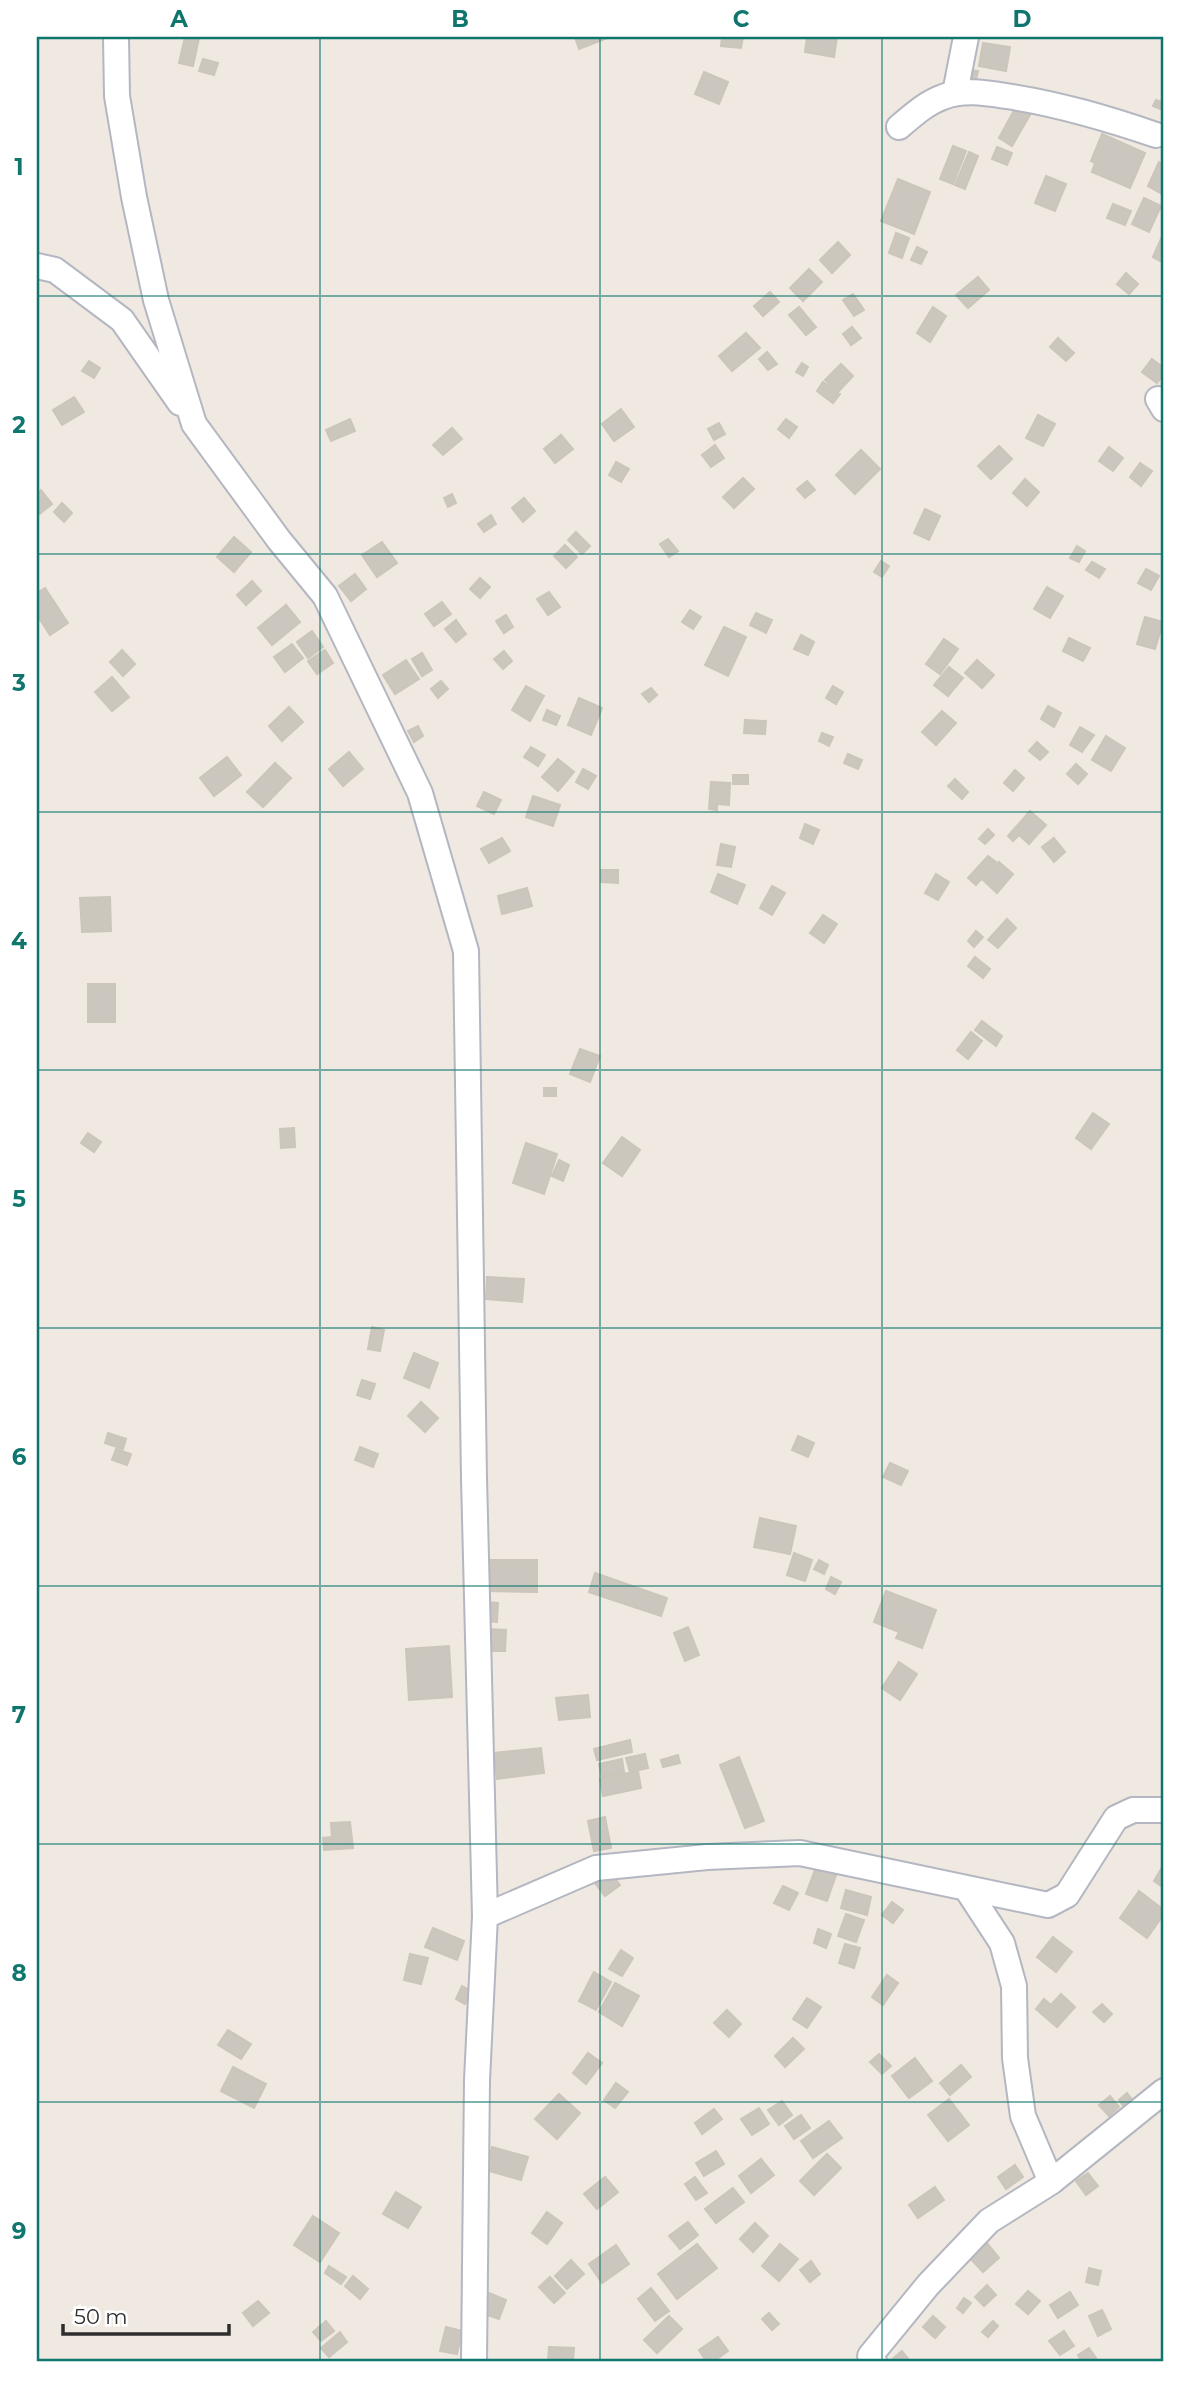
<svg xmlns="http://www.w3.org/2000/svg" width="1201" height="2398" font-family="Montserrat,sans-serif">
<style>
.building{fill:#cbc7bf;stroke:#cbc5ba;stroke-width:2}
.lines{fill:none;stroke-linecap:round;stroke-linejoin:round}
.minor-casing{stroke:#b4b7c1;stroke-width:28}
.minor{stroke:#fff;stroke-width:24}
.grid{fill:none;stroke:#0f766e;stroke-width:2;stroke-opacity:0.55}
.neatline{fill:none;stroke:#0f766e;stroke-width:2.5}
.grid-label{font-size:23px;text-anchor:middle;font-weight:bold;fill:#0f766e}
</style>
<rect width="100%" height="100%" fill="#efe9e1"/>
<path class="building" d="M185,37L199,38L193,66L179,63Z
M575,37H610L579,49Z
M722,37H743L741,48L721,46Z
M807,37H837L834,57L805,52Z
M983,43L1010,47L1006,71L979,66Z
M203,59L218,63L214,75L199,71Z
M964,69L978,71L975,85L961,83Z
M704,72L728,82L719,104L695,94Z
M1156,100L1164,103L1163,110L1153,106Z
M1017,105L1031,113L1012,146L999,138Z
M1102,134L1145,153L1130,188L1092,172L1095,163L1091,161Z
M953,146L966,151L953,184L940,179Z
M997,147L1012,153L1007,165L992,159Z
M969,152L978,156L965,189L955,185Z
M1159,162L1164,165V195L1148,186Z
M1046,176L1066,184L1055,211L1035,203Z
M898,179L930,192L914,234L881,221Z
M1144,198L1161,206L1149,232L1132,224Z
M1113,204L1131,211L1125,225L1107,218Z
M1164,232V263L1153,257Z
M896,233L909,238L902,258L889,253Z
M838,242L850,255L832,273L820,260Z
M917,247L927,252L921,264L911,260Z
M809,269L822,282L803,301L790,288Z
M1126,273L1138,284L1129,294L1117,284Z
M978,277L989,290L968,308L956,295Z
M770,292L779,302L763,316L754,306Z
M853,294L864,310L854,316L843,300Z
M799,307L816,327L806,335L789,315Z
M933,307L946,316L930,342L917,333Z
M852,327L861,338L851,345L843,334Z
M746,333L760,348L732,371L719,356Z
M1058,338L1074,353L1066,361L1050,347Z
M767,352L777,364L768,370L759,359Z
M1152,359L1164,368V374L1157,383L1142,372Z
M89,361L100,368L94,378L82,371Z
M802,363L808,367L803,376L796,372Z
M841,364L853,376L838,392L825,380Z
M823,382L840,394L833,403L817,391Z
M74,397L84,412L62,425L53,410Z
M621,409L634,427L614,441L602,424Z
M1038,415L1055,424L1043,446L1026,438Z
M350,419L355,431L331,441L326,430Z
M786,419L797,427L789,438L778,429Z
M719,423L725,434L714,440L708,429Z
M452,428L462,439L443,455L433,445Z
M561,435L573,449L555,463L544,449Z
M715,445L724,458L711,467L702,455Z
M999,446L1012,459L991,479L978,466Z
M1109,447L1123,458L1113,471L1099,461Z
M861,450L880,469L855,494L836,475Z
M616,462L629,469L621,482L609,475Z
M1140,463L1152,471L1141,486L1130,477Z
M743,478L754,489L734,508L723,497Z
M1025,479L1039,492L1027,506L1013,493Z
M807,481L815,490L805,498L797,489Z
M41,490L52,504L37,516V494Z
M452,494L456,503L448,507L444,498Z
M524,498L535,511L523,522L512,508Z
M62,503L72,513L64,522L54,512Z
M925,509L940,516L929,540L914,533Z
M491,515L496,524L484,532L478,524Z
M576,532L590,546L582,554L568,540Z
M234,537L251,552L234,572L217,557Z
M668,539L678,551L669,557L660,544Z
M382,542L397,563L377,577L362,555Z
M565,545L577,557L566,568L554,556Z
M1077,546L1085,551L1079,562L1070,558Z
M881,561L889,566L882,577L874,572Z
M1092,562L1105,569L1099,578L1086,570Z
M1146,569L1159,576L1151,590L1138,583Z
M355,574L366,589L351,601L339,586Z
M480,578L490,587L480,598L470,589Z
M252,581L261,591L246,605L237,595Z
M1047,587L1063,596L1050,618L1034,609Z
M45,588L68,623L50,635L37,615V593Z
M549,592L560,607L548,615L537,599Z
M442,602L451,614L434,626L425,614Z
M286,605L300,622L272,645L258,628Z
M690,610L701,617L693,629L682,622Z
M756,613L772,620L766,633L750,625Z
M506,615L513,627L504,633L496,621Z
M1145,617L1163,622L1155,649L1137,644Z
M456,620L466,634L456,642L445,629Z
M724,627L746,637L728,676L705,665Z
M312,631L323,647L308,658L297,642Z
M801,635L814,642L808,655L794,649Z
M1069,638L1090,648L1083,661L1063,651Z
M944,639L958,649L940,674L926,664Z
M292,644L303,658L285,672L274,657Z
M122,650L135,664L123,676L110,662Z
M325,650L333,663L317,674L308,661Z
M504,651L512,661L503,669L494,659Z
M422,653L432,670L422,676L412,659Z
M406,660L419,679L395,694L383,675Z
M977,660L994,675L982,688L965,673Z
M949,667L963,678L948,696L934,685Z
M112,677L129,697L112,711L95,692Z
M441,681L448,689L438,698L431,689Z
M526,686L544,696L530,721L512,710Z
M833,686L843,692L836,704L826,698Z
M651,688L657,695L649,702L642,694Z
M579,698L602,708L591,735L568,725Z
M1048,706L1061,713L1054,727L1041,719Z
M289,707L303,722L282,741L269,726Z
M547,710L560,716L556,725L543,720Z
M942,711L956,723L936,745L922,732Z
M745,720L766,721L765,734L744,733Z
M418,726L423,736L414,742L408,731Z
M1080,727L1094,735L1082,752L1070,745Z
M822,733L833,737L829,746L819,741Z
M1106,736L1125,748L1111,771L1092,760Z
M1037,742L1048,752L1040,760L1029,751Z
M531,747L545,755L538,766L524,757Z
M349,752L363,769L343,786L329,769Z
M848,754L862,760L858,769L844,763Z
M227,757L241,775L214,796L200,778Z
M558,759L574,772L558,791L542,777Z
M275,763L291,778L263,807L247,792Z
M1076,764L1087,774L1078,784L1067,774Z
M583,769L596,776L588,789L576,782Z
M1015,770L1024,778L1013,791L1004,783Z
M733,775H748V784H733Z
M955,779L968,792L962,799L948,786Z
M711,782L730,783L729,805L717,804V810L709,809Z
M484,792L501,800L494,814L477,806Z
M533,796L560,805L553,826L526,817Z
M1030,811L1046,825L1029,844L1019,835L1013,841L1008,836Z
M805,824L819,830L813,844L800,838Z
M988,829L994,835L985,844L979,839Z
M502,838L510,851L489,863L481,849Z
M1054,838L1065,852L1054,862L1042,847Z
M721,844L735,847L731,867L717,865Z
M988,856L996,862L976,885L968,878Z
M999,862L1013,874L997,893L983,880Z
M601,870H618V883L601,882Z
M718,874L745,885L737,904L711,892Z
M936,874L949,882L938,900L925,893Z
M772,886L785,893L772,915L760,908Z
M527,888L532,906L502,914L498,896Z
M110,897L111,931L82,932L80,898Z
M823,915L837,924L824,943L810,933Z
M1007,919L1016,928L998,948L988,940Z
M976,931L983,937L974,947L968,941Z
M975,957L990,969L983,978L968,966Z
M88,984H115V1022H88Z
M982,1021L1002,1036L996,1046L975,1030Z
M971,1032L982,1041L968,1059L957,1050Z
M580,1049L600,1056L590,1082L570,1074Z
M544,1088H556V1096H544Z
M1093,1113L1109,1124L1091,1149L1076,1138Z
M294,1128L295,1147L281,1148L280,1129Z
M88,1133L101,1142L94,1152L81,1143Z
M622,1137L640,1150L622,1176L603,1163Z
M526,1143L557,1154L544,1194L513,1183Z
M559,1160L569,1165L563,1181L552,1176Z
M487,1277L524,1279L522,1302L486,1299Z
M372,1327L384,1330L380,1351L368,1349Z
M414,1353L438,1363L429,1388L404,1378Z
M362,1380L375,1384L370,1399L357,1395Z
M421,1402L438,1418L425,1432L408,1416Z
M108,1433L126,1439L123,1449L105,1443Z
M798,1436L814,1443L808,1457L792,1450Z
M360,1447L378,1454L373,1467L355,1460Z
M116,1449L131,1454L127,1465L112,1460Z
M890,1463L908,1471L901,1485L883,1477Z
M760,1518L796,1526L790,1554L754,1547Z
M794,1553L812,1560L805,1581L787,1575Z
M485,1560H537V1592L485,1591Z
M819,1560L828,1565L824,1574L814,1569Z
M595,1573L667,1598L661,1616L589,1592Z
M831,1577L841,1582L835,1594L826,1589Z
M886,1591L936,1610L922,1648L896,1638L899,1632L874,1622Z
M487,1602L498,1603L497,1622L486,1621Z
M688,1627L699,1655L685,1661L674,1633Z
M488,1629L506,1630L505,1651H487Z
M449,1646L452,1697L409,1700L406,1649Z
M899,1662L917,1674L900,1700L882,1688Z
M588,1695L590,1717L559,1720L556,1698Z
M630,1740L632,1752L597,1760L594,1749Z
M541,1748L544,1773L497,1779L494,1753Z
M645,1754L648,1768L630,1772L626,1758Z
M678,1755L680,1763L663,1767L661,1760Z
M739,1757L764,1821L745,1828L720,1765Z
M622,1759L624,1772L602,1777L599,1764Z
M638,1771L641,1788L603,1796L600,1779Z
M605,1817L611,1848L594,1851L588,1821Z
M350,1822L353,1848L324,1850L323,1838L332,1837L331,1823Z
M1164,1864V1888L1154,1881Z
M816,1867L836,1875L827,1901L806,1894Z
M609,1870L620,1885L605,1896L594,1882Z
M783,1886L798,1893L789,1910L774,1903Z
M846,1890L871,1897L867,1915L841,1908Z
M1139,1891L1164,1910V1914L1147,1938L1120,1918Z
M892,1902L903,1910L893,1923L882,1915Z
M846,1914L864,1920L856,1942L838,1936Z
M433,1928L464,1941L457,1960L425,1947Z
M818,1929L831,1934L826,1948L814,1943Z
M1053,1937L1072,1952L1056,1972L1037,1957Z
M845,1944L860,1948L854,1968L839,1963Z
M621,1950L633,1958L622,1976L609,1969Z
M410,1954L428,1958L421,1984L404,1980Z
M594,1972L611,1982L596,2010L579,2001Z
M887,1975L898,1983L883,2005L872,1997Z
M615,1983L639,1996L622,2026L599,2012Z
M462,1986L471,1991L465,2004L456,1999Z
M1061,1994L1075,2007L1057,2027L1036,2009L1044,1999L1051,2005Z
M807,1998L821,2007L807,2028L793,2019Z
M1102,2004L1112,2014L1104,2022L1093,2012Z
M727,2010L741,2024L729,2037L714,2023Z
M228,2030L251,2044L241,2059L218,2045Z
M793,2038L804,2049L785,2067L775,2056Z
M588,2053L602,2063L586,2084L573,2073Z
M879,2054L891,2066L882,2074L870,2062Z
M915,2058L932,2081L909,2098L892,2076Z
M961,2065L971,2077L950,2095L940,2083Z
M233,2067L266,2084L254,2108L221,2091Z
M616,2083L628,2092L615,2108L604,2100Z
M1127,2093L1137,2106L1128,2113L1119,2100Z
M559,2094L580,2113L557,2139L535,2119Z
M1110,2096L1119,2107L1109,2116L1099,2105Z
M949,2099L969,2125L948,2141L928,2115Z
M782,2101L792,2115L779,2125L768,2110Z
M759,2108L769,2124L752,2135L741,2119Z
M714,2109L722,2119L702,2134L695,2123Z
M801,2115L810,2128L794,2139L785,2126Z
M829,2121L842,2138L813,2158L801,2141Z
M492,2147L528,2157L521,2180L486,2170Z
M716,2151L724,2164L704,2176L696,2163Z
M827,2154L841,2168L814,2195L800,2181Z
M761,2159L774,2175L751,2193L739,2176Z
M1015,2165L1023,2177L1006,2189L998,2177Z
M1088,2173L1098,2186L1086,2195L1076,2181Z
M605,2177L618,2192L597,2209L584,2194Z
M695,2177L707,2193L696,2200L685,2184Z
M935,2187L944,2200L918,2218L909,2205Z
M733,2188L744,2202L716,2223L705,2209Z
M396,2192L421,2207L408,2228L383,2214Z
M547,2212L562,2223L547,2244L532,2233Z
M313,2216L339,2233L320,2262L294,2245Z
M688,2222L698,2235L680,2249L669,2236Z
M755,2223L768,2236L753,2252L740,2239Z
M987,2243L999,2258L983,2272L970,2258Z
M697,2244L717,2268L677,2299L658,2274Z
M780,2244L798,2259L779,2281L762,2266Z
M616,2245L629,2264L602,2283L589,2264Z
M571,2260L584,2274L567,2289L555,2276Z
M811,2261L820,2274L810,2282L800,2270Z
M329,2266L346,2277L341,2284L325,2273Z
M1089,2268L1101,2271L1098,2285L1086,2282Z
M353,2276L368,2289L360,2299L345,2286Z
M550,2277L565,2293L554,2303L539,2287Z
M987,2285L996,2295L984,2306L975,2297Z
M651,2288L669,2311L655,2321L638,2299Z
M1028,2291L1040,2301L1028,2314L1016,2304Z
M1070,2292L1078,2305L1058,2318L1050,2305Z
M489,2293L506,2300L499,2319L481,2313Z
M964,2298L971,2303L963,2313L957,2308Z
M258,2301L269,2313L253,2326L243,2313Z
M1102,2310L1111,2329L1098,2336L1089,2316Z
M769,2313L779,2324L772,2330L762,2319Z
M669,2316L682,2329L657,2353L644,2340Z
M933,2316L945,2327L935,2338L923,2327Z
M326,2321L334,2331L321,2341L313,2332Z
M993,2321L998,2326L988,2337L982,2332Z
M446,2327L462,2331L457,2354L440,2351Z
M1064,2331L1074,2346L1060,2355L1049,2341Z
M340,2332L347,2342L329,2357L321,2348Z
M718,2337L728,2351L714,2361H706L699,2350Z
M549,2347L574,2348L573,2361H548Z
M1089,2348L1096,2358L1091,2361H1081L1078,2355Z
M902,2351L910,2361H890Z"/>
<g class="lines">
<defs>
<path id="minor" d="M116,37L117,96L134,197L156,300L194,424L279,540L325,596L420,793L466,951L474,1478L485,1916L477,2080L474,2361
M955,93L966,37
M899,127C912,116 926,103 943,97C963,89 986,93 1006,96C1059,104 1106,118 1156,135
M37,266L55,270L122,320L180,403
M1158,399L1164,409
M966,1888L1002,1943L1014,1986L1015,2058L1023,2116L1051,2182
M485,1916L596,1868L707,1857L800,1853L1048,1905L1067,1895L1116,1818L1133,1810H1164
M874,2361L870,2356L928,2285L989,2221L1051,2182L1164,2091"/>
</defs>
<use href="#minor" class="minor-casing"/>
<use href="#minor" class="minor"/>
</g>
<path class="grid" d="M320,37V2361M600,37V2361M882,37V2361M37,296H1164M37,554H1164M37,812H1164M37,1070H1164M37,1328H1164M37,1586H1164M37,1844H1164M37,2102H1164"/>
<rect width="1201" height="2398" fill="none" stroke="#ffffff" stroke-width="77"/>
<path d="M63 2324v10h166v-10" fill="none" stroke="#2e2e2e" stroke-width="3.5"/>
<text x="74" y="2324" font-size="21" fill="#2e2e2e" stroke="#ffffff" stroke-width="5" paint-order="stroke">50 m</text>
<rect x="38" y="38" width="1124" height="2322" class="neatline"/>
<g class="grid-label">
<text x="179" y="27">A</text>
<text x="460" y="27">B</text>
<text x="741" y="27">C</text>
<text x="1022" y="27">D</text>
<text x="19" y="175">1</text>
<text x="19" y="433">2</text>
<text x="19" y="691">3</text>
<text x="19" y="949">4</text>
<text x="19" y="1207">5</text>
<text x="19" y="1465">6</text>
<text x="19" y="1723">7</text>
<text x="19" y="1981">8</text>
<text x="19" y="2239">9</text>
</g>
</svg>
